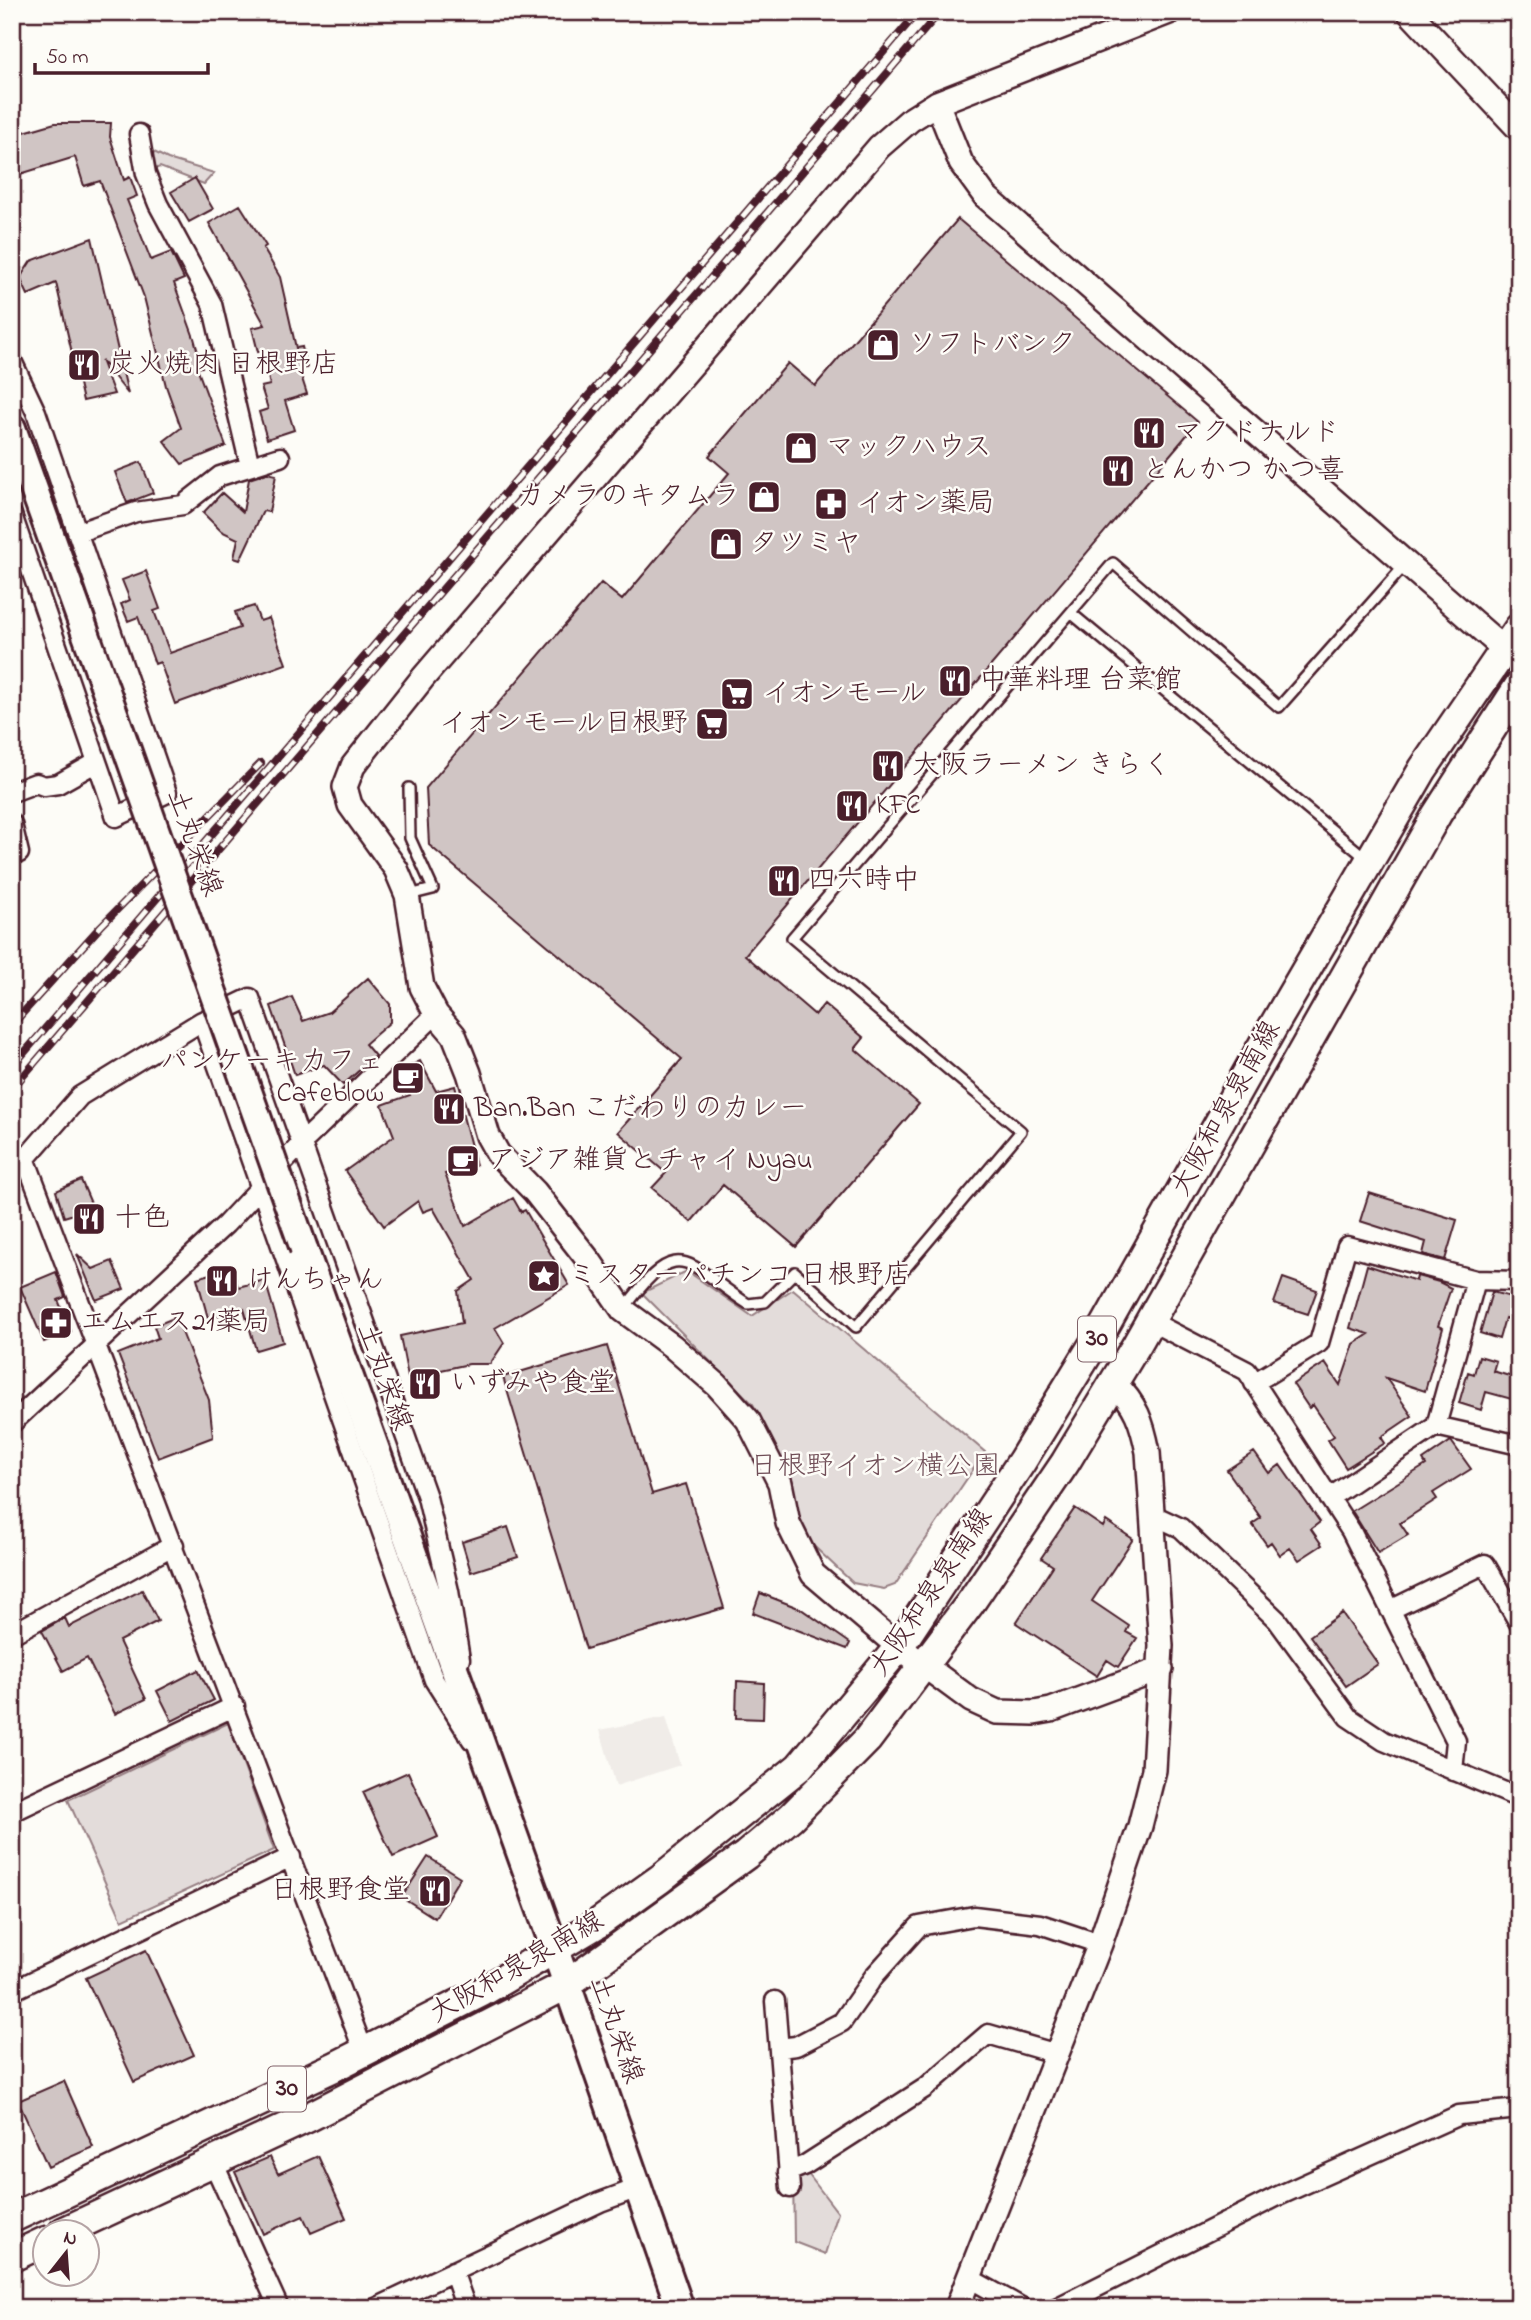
<svg xmlns="http://www.w3.org/2000/svg" width="1531" height="2320" font-family="'Indie Flower','Klee One',sans-serif">
<style>
.built{fill:#f0ece8}
.green{fill:#e3dcda;stroke:#967e82;stroke-width:2}
.building{fill:#d0c5c4;stroke:#4a1f2b;stroke-width:2}
.lines{fill:none;stroke-linecap:round;stroke-linejoin:round}
.service-casing{stroke:#4a1f2b;stroke-width:14}
.minor-casing{stroke:#4a1f2b;stroke-width:23}
.tertiary-casing{stroke:#4a1f2b;stroke-width:28}
.secondary-casing{stroke:#4a1f2b;stroke-width:32}
.primary-casing{stroke:#4a1f2b;stroke-width:33}
.service{stroke:#fdfcf7;stroke-width:9}
.minor{stroke:#fdfcf7;stroke-width:18}
.tertiary{stroke:#fdfcf7;stroke-width:23}
.secondary{stroke:#fdfcf7;stroke-width:26}
.primary{stroke:#fdfcf7;stroke-width:28}
.rail-casing{stroke:#4a1f2b;stroke-width:8}
.rail{stroke:#fdfcf7;stroke-width:5;stroke-dasharray:16;stroke-linecap:butt}
.secondary-bridge-casing{stroke:#4a1f2b;stroke-width:32;stroke-linecap:butt}
.secondary-bridge{stroke:#fdfcf7;stroke-width:26}
.labels{text-anchor:middle;dominant-baseline:central;stroke-width:5;stroke-linejoin:round;paint-order:stroke}
.shield{fill:#fdfcf7;stroke:#806168;stroke-width:2}
.shield-label{font-size:26px;font-weight:bold;fill:#4a1f2b}
.poi-label{font-size:28px;fill:#4a1f2b;stroke:#fdfcf7;text-anchor:start}
.street-label{font-size:28px;fill:#4a1f2b;stroke:#fdfcf7}
.park-label{font-size:28px;fill:#704e57;stroke:#fdfcf7}
</style>
<rect width="100%" height="100%" fill="#fdfcf7"/>
<filter id="ink" filterUnits="userSpaceOnUse"><feTurbulence type="fractalNoise" baseFrequency=".0143" numOctaves="2"/><feDisplacementMap in="SourceGraphic" scale="14" xChannelSelector="R" yChannelSelector="G"/><feConvolveMatrix kernelMatrix="1 2 1 2 8 2 1 2 1" color-interpolation-filters="sRGB"/></filter>
<g filter="url(#ink)">
<path class="built" d="M666,1717L680,1765L616,1786L600,1730Z"/>
<path class="green" d="M140,145L168,159L214,173L204,184L160,167L149,171Z
M687,1271L752,1316L793,1289L985,1452L895,1585L884,1589L853,1583L802,1535L792,1479L753,1404L642,1293Z
M228,1723L274,1850L122,1920L68,1800Z
M805,2170L838,2213L825,2254L794,2242L793,2173Z"/>
<path class="building" d="M55,123H111L110,137L124,180L130,177L137,196L127,200L151,260L171,252L184,279L174,283L194,338L202,367L197,368L226,446L182,464L164,441L181,428L166,386L144,297L100,181L84,186L75,157L17,175L12,160V148L20,145L17,134Z
M195,178L213,209L189,222L171,192Z
M240,205L266,246L263,248L280,277L296,348L302,347L307,368L299,369L307,394L285,401L294,430L267,439L259,412L268,409L261,387L270,385L262,351L258,352L252,328L265,325L209,223Z
M958,219L1198,422L745,955L815,1015L824,1004L864,1038L855,1049L919,1104L796,1247L723,1185L691,1222L652,1188L666,1173L618,1132L682,1059L429,845L426,788L601,583L622,600L729,473L709,456L788,363L815,386Z
M92,238L128,394L101,360L114,394L83,401L56,283L28,295L20,278L31,261Z
M141,462L153,493L127,503L115,472Z
M267,473L276,475L269,512L263,511L240,560L234,558L238,539L221,531L203,513L222,493L243,512L249,479Z
M146,571L160,609L154,611L170,653L240,628L235,612L254,606L260,621L269,618L286,664L175,704L160,662L155,664L138,617L128,621L121,604L130,600L122,580Z
M368,978L390,1004V1022L365,1044L375,1056L343,1085L324,1065L295,1075L271,1006L292,997L303,1021L329,1012Z
M420,1061L436,1091L455,1086L476,1165L445,1174L465,1226L513,1198L521,1212L525,1210L569,1285L495,1328L504,1343L490,1364H469L408,1377L400,1336L462,1323L458,1291L474,1280L433,1208L423,1212L418,1201L384,1226L345,1171L394,1136L382,1105L410,1095L398,1072Z
M81,1180L93,1208L64,1217L56,1191Z
M1369,1193L1457,1220L1445,1260L1423,1254L1426,1242L1360,1221Z
M77,1254L93,1269L112,1261L124,1289L96,1300Z
M1367,1265L1416,1281L1417,1276L1439,1282L1451,1288L1438,1326L1443,1328L1425,1391L1386,1378L1412,1416L1381,1437L1385,1443L1346,1468L1328,1440L1334,1436L1313,1405L1309,1408L1293,1384L1325,1363L1340,1385L1354,1344L1369,1334L1350,1328Z
M232,1268L238,1287L265,1280L283,1342L256,1350L244,1309L208,1318L197,1278Z
M56,1272L65,1297L58,1300L71,1331L44,1342L20,1287Z
M1283,1278L1317,1290L1308,1314L1274,1303Z
M1492,1292L1519,1299V1321L1505,1318L1499,1339L1480,1333Z
M176,1317L209,1400L213,1437L158,1458L118,1354L158,1338L154,1326Z
M607,1346L652,1494L686,1484L724,1608L586,1649L503,1377Z
M1479,1356L1496,1361L1493,1371L1519,1379V1401L1486,1392L1481,1410L1459,1403L1468,1372L1474,1374Z
M1451,1441L1471,1469L1433,1493L1437,1499L1400,1523L1408,1535L1378,1553L1352,1511L1426,1465L1423,1460Z
M1254,1452L1269,1473L1280,1465L1320,1522L1311,1529L1322,1545L1299,1560L1290,1548L1280,1555L1271,1542L1267,1545L1252,1524L1261,1518L1227,1470Z
M1075,1508L1103,1527L1106,1521L1133,1539L1092,1601L1129,1626L1126,1632L1137,1638L1118,1667L1107,1660L1097,1676L1016,1623L1053,1566L1041,1558Z
M508,1527L518,1557L471,1572L462,1542Z
M142,1590L158,1621L119,1641L146,1699L115,1714L87,1658L63,1671L42,1631L65,1618L69,1627Z
M760,1593L801,1609L850,1643L847,1649L753,1613Z
M1342,1613L1378,1664L1346,1686L1310,1636Z
M198,1670L214,1700L172,1721L157,1691Z
M737,1681L764,1683L763,1719L736,1718Z
M408,1772L438,1837L393,1857L363,1792Z
M428,1857L460,1877L435,1918L402,1897Z
M146,1950L194,2055L134,2082L86,1978Z
M64,2081L93,2147L48,2167L18,2101Z
M318,2156L346,2218L311,2233L303,2216L263,2234L235,2172L270,2157L278,2174Z"/>
<g class="lines">
<defs>
<path id="service" d="M1071,613L1367,859
M409,788L410,838L433,889L409,895
M624,1309C680,1233 684,1262 748,1304L765,1302L795,1272L856,1327L1021,1131L792,938L1113,563L1279,707L1405,565"/>
<path id="minor" d="M139,134L146,174L158,204L212,304L250,466
M12,361L36,412L167,793L116,817L12,515
M79,532L136,512L183,505L220,476L280,457
M12,792L36,783L44,786L58,784L97,762
M12,824L19,853L12,855
M202,1021L434,1680L472,1740
M25,1158L364,2052
M12,1174L80,1096L202,1021L250,998L427,1497L449,1591L460,1659
M1476,1280L1519,1281
M1150,1321L1247,1371L1351,1531L1456,1741L1453,1771
M1254,1383L1319,1343L1347,1246L1476,1280L1436,1426
M12,1423L226,1224L301,1144L436,1014
M1329,1498L1436,1426L1519,1445
M1153,1515L1181,1528L1277,1620L1348,1717L1384,1741L1519,1798
M1390,1610L1485,1564L1519,1623
M12,1634L174,1545
M12,1812L235,1706
M12,1991L291,1857
M775,2001L790,2188
M779,2048L796,2046L842,2022L875,1975L919,1926L974,1916L1040,1924L1100,1944
M213,2162L279,2308
M788,2172L805,2165L925,2088L988,2034L1057,2054
M453,2271L466,2308
M969,2278L1023,2308
M376,2308L600,2202L638,2188
M1056,2308L1276,2197L1459,2115L1519,2109"/>
<path id="tertiary" d="M1409,12L1519,129
M937,103L961,163L985,196L1519,662
M1161,1669L1051,1710L1034,1713L997,1712L971,1700L899,1647L813,1574L788,1523L780,1483L748,1420L717,1385L672,1346L623,1310L590,1262L535,1192L498,1154L488,1136L469,1073L454,1035L436,1014L422,987L407,895L396,869L350,805L345,787L353,766L422,679L879,147L910,120L937,103L1169,12
M957,2308L1100,1944L1140,1826L1154,1770L1161,1646L1148,1452C1142,1422 1136,1404 1114,1383"/>
<path id="secondary" d="M12,428L103,682
M304,1249L554,1947L680,2308"/>
<path id="primary" d="M12,2218L334,2067L482,1992L597,1924L660,1879L799,1767L899,1647L1022,1461L1106,1324L1274,1025L1423,769L1519,628
M63,2232L309,2117L566,1985L746,1855L791,1817L867,1740L971,1602L1065,1463L1137,1344L1437,814L1519,686
M12,2257L46,2241"/>
</defs>
<use href="#service" class="service-casing"/>
<use href="#minor" class="minor-casing"/>
<use href="#tertiary" class="tertiary-casing"/>
<use href="#secondary" class="secondary-casing"/>
<use href="#primary" class="primary-casing"/>
<use href="#service" class="service"/>
<use href="#minor" class="minor"/>
<use href="#tertiary" class="tertiary"/>
<use href="#secondary" class="secondary"/>
<use href="#primary" class="primary"/>
<defs>
<path id="rail" d="M12,1025L101,926L261,763
M12,1067L918,12
M12,1089L940,12"/>
</defs>
<use href="#rail" class="rail-casing"/>
<use href="#rail" class="rail"/>
<defs>
<path id="secondary-bridge" d="M103,682L304,1249"/>
</defs>
<use href="#secondary-bridge" class="secondary-bridge-casing"/>
<use href="#secondary-bridge" class="secondary-bridge"/>
</g>
</g>
<defs>
<symbol id="shop-square" viewBox="-11 -11 22 22"><rect x="-9" y="-9" width="18" height="18" rx="4" fill="#4a1f2b" stroke="#fdfcf7"/><path d="M-5-2.5h2.3a2.7 3.5 0 0 1 5.4 0H5L5.5 6h-11ZM-1.5-2.5h3a1.5 2.3 0 0 0-3 0Z" fill="#fff"/></symbol>
<symbol id="restaurant-square" viewBox="-11 -11 22 22"><rect x="-9" y="-9" width="18" height="18" rx="4" fill="#4a1f2b" stroke="#fdfcf7"/><path d="M-5-6h1v4h1v-4h1v4h1v-4h1v5L-1.5 .5V6h-2V.5L-5-1ZM5-6V6H3V1.5H1.5Q1.5-4 5-6Z" fill="#fff"/></symbol>
<symbol id="pharmacy-square" viewBox="-11 -11 22 22"><rect x="-9" y="-9" width="18" height="18" rx="4" fill="#4a1f2b" stroke="#fdfcf7"/><path d="M-2-6h4v4h4v4h-4v4h-4v-4h-4v-4h4Z" fill="#fff"/></symbol>
<symbol id="supermarket-square" viewBox="-11 -11 22 22"><rect x="-9" y="-9" width="18" height="18" rx="4" fill="#4a1f2b" stroke="#fdfcf7"/><path d="M-6-5.5h2.5l.6 2H6L4.5 2H-2.5L-4.4-4H-6ZM-1.5 3.2a1.3 1.3 0 1 0 .1 0ZM3 3.2a1.3 1.3 0 1 0 .1 0Z" fill="#fff"/></symbol>
<symbol id="cafe-square" viewBox="-11 -11 22 22"><rect x="-9" y="-9" width="18" height="18" rx="4" fill="#4a1f2b" stroke="#fdfcf7"/><path d="M-5.5-4.5H6V0H3Q3 3.5 0 3.5H-2.5Q-5.5 3.5-5.5 0ZM3-3.2v2h1.7v-2ZM-6 4.5H4V6H-6Z" fill="#fff"/></symbol>
<symbol id="sight-square" viewBox="-11 -11 22 22"><rect x="-9" y="-9" width="18" height="18" rx="4" fill="#4a1f2b" stroke="#fdfcf7"/><path d="M0-6L1.8-2.2L6-1.7L2.9 1.2L3.7 5.4L0 3.3L-3.7 5.4L-2.9 1.2L-6-1.7L-1.8-2.2Z" fill="#fff"/></symbol>
</defs>
<g fill-rule="evenodd">
<use href="#shop-square" x="864" y="326" width="38" height="38"/>
<use href="#restaurant-square" x="65" y="346" width="38" height="38"/>
<use href="#restaurant-square" x="1130" y="414" width="38" height="38"/>
<use href="#shop-square" x="782" y="429" width="38" height="38"/>
<use href="#restaurant-square" x="1099" y="452" width="38" height="38"/>
<use href="#shop-square" x="745" y="478" width="38" height="38"/>
<use href="#pharmacy-square" x="812" y="485" width="38" height="38"/>
<use href="#shop-square" x="707" y="525" width="38" height="38"/>
<use href="#restaurant-square" x="936" y="662" width="38" height="38"/>
<use href="#supermarket-square" x="718" y="675" width="38" height="38"/>
<use href="#supermarket-square" x="693" y="705" width="38" height="38"/>
<use href="#restaurant-square" x="869" y="747" width="38" height="38"/>
<use href="#restaurant-square" x="833" y="787" width="38" height="38"/>
<use href="#restaurant-square" x="765" y="862" width="38" height="38"/>
<use href="#cafe-square" x="389" y="1059" width="38" height="38"/>
<use href="#restaurant-square" x="430" y="1090" width="38" height="38"/>
<use href="#cafe-square" x="444" y="1142" width="38" height="38"/>
<use href="#restaurant-square" x="70" y="1200" width="38" height="38"/>
<use href="#sight-square" x="525" y="1257" width="38" height="38"/>
<use href="#restaurant-square" x="203" y="1262" width="38" height="38"/>
<use href="#pharmacy-square" x="37" y="1304" width="38" height="38"/>
<use href="#restaurant-square" x="406" y="1365" width="38" height="38"/>
<use href="#restaurant-square" x="416" y="1872" width="38" height="38"/>
</g>
<g class="labels">
<g class="shield">
<rect x="1078" y="1316.5" width="38" height="45" rx="5"/>
<rect x="268" y="2066.5" width="38" height="45" rx="5"/>
</g>
<g class="shield-label">
<text x="1097" y="1339">30</text>
<text x="287" y="2089">30</text>
</g>
<g class="poi-label">
<text x="908" y="345">ソフトバンク</text>
<text x="108" y="365">炭火焼肉 日根野店</text>
<text x="1174" y="433">マクドナルド</text>
<text x="826" y="448">マックハウス</text>
<text x="1142" y="471">とんかつ かつ喜</text>
<text x="740" y="497" text-anchor="end">カメラのキタムラ</text>
<text x="856" y="504">イオン薬局</text>
<text x="750" y="544">タツミヤ</text>
<text x="979" y="681">中華料理 台菜館</text>
<text x="762" y="694">イオンモール</text>
<text x="688" y="724" text-anchor="end">イオンモール日根野</text>
<text x="912" y="766">大阪ラーメン きらく</text>
<text x="876" y="806">KFC</text>
<text x="808" y="881">四六時中</text>
<text x="384" y="1062" text-anchor="end">パンケーキカフェ<tspan x="384" dy="32">Cafeblow</tspan></text>
<text x="474" y="1109">Ban.Ban こだわりのカレー</text>
<text x="488" y="1161">アジア雑貨とチャイ Nyau</text>
<text x="114" y="1219">十色</text>
<text x="568" y="1276">ミスターパチンコ 日根野店</text>
<text x="246" y="1281">けんちゃん</text>
<text x="80" y="1323">エムエス21薬局</text>
<text x="450" y="1384">いずみや食堂</text>
<text x="410" y="1891" text-anchor="end">日根野食堂</text>
</g>
<g class="street-label">
<text transform="translate(193 843) rotate(70)">土丸栄線</text>
<text transform="translate(1227 1109) rotate(-61)">大阪和泉泉南線</text>
<text transform="translate(383 1377) rotate(70)">土丸栄線</text>
<text transform="translate(932 1593) rotate(-56)">大阪和泉泉南線</text>
<text transform="translate(517 1968) rotate(-30)">大阪和泉泉南線</text>
<text transform="translate(615 2030) rotate(71)">土丸栄線</text>
</g>
<g class="park-label">
<text x="875" y="1467">日根野イオン横公園</text>
</g>
</g>
<rect width="1531" height="2320" fill="none" stroke="#fdfcf7" stroke-width="42"/>
<rect x="21" y="21" width="1489" height="2278" fill="none" stroke="#4a1f2b" stroke-width="2.5" filter="url(#ink)"/>
<g transform="translate(66 2253) rotate(17)"><circle r="33" fill="#fdfcf7" stroke="#b5a4a5" stroke-width="2"/>
<path d="M0-5L12 26L0 18L-12 26Z" fill="#4a1f2b"/>
<text y="-10" font-size="19" font-weight="bold" text-anchor="middle" fill="#4a1f2b">N</text>
</g>
<path d="M35 63v10h173v-10" fill="none" stroke="#4a1f2b" stroke-width="3.5"/>
<text x="46" y="63" font-size="21" fill="#4a1f2b" stroke="#fdfcf7" stroke-width="5" paint-order="stroke">50 m</text>
</svg>
